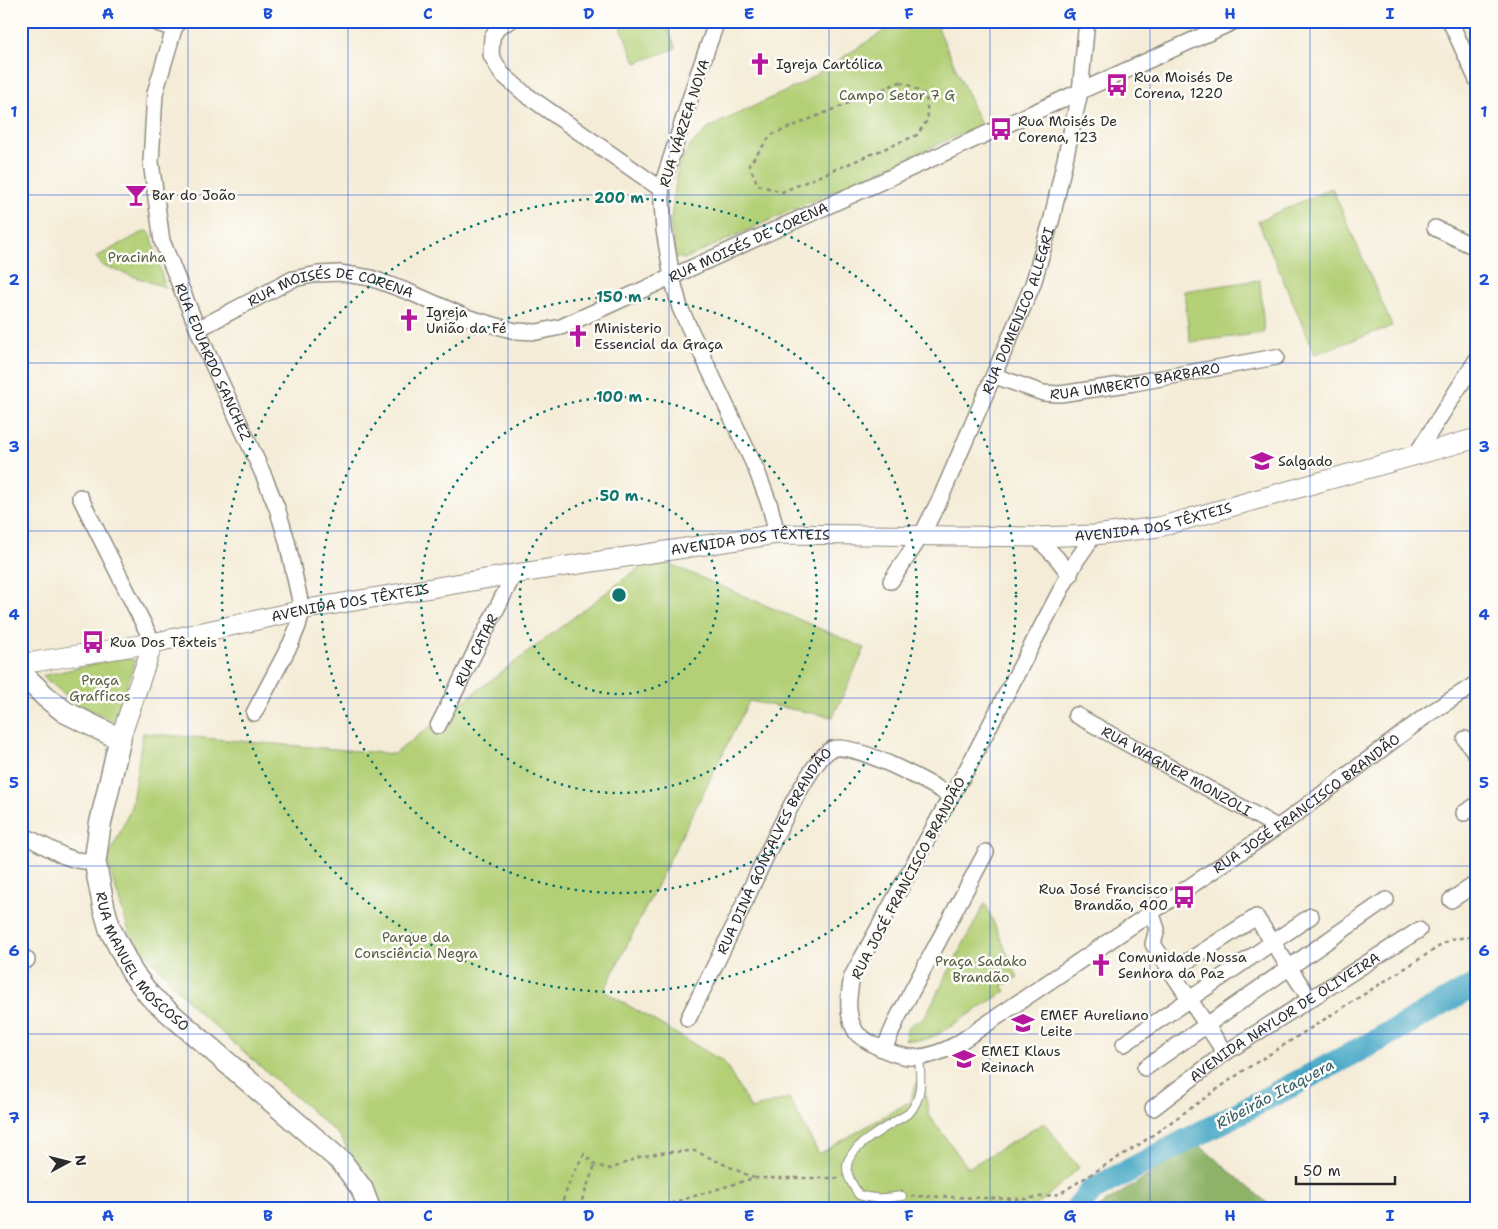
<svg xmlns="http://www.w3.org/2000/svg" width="1498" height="1229" font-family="'Shantell Sans',sans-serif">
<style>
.green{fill:#b3d077;stroke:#6f7e51}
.forest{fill:#8eb268;stroke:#5c6e4a}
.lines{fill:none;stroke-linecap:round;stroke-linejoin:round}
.river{stroke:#47a8c6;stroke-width:24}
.service-casing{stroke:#908c81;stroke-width:10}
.minor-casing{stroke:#908c81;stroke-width:18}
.tertiary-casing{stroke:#908c81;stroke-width:21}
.secondary-casing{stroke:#908c81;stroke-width:24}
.path{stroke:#908c81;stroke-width:2.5;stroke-dasharray:4 4;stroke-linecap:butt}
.service{stroke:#fff;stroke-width:8}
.minor{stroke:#fff;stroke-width:15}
.tertiary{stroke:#fff;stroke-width:19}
.secondary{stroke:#fff;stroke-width:21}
.grid{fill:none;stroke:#1d4ed8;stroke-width:1;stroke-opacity:0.55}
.ring{fill:none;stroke:#0f766e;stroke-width:2.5;stroke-dasharray:2.5 5}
.labels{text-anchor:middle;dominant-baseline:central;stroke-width:5;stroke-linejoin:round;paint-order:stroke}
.poi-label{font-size:14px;fill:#2b2b2b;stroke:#fdfcf7;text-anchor:start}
.park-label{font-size:14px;fill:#545d42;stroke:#fdfcf7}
.street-label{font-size:14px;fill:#2b2b2b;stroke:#fdfcf7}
.water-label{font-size:15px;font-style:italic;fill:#365d69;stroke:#fdfcf7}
.centre{fill:#0f766e;stroke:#fdfcf7;stroke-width:2.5}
.ring-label{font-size:15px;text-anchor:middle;font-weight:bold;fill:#0f766e;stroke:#fdfcf7;stroke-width:5;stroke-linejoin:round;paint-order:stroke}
.neatline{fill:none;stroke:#1d4ed8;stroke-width:2}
.grid-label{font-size:16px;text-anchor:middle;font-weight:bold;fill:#1d4ed8}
</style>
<rect width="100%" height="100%" fill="#fdfcf7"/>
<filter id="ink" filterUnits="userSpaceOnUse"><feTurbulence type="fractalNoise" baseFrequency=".02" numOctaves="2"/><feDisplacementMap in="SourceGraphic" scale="10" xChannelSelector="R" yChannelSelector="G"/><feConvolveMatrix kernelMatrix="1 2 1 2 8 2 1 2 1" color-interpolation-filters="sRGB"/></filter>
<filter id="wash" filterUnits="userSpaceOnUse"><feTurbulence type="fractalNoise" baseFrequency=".0096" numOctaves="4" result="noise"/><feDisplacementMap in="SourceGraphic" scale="20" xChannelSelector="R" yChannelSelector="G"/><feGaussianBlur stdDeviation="1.12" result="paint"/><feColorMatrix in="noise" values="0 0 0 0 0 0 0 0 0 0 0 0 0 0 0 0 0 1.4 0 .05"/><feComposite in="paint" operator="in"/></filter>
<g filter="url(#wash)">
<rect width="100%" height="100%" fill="#f4ecd7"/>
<path class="green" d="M618,21H664L676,48L636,63Z
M893,21H935L981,125L684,259L676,257L670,225L678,166L690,146L710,127L801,84L881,33Z
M1332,188L1392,326L1315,354L1258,221Z
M147,230L151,234L165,287L103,266L96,257Z
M1260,280L1264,333L1190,342L1184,291Z
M653,557L865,648L833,717L749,701L604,991L724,1062L751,1109L789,1098L819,1154L909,1102L921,1073L929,1115L968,1168L1044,1123L1079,1168L1034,1208H385L340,1136L195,1009L130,935L107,861L131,808L143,733L394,754Z
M121,658L135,660L116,722L78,705L42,676Z
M985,903L1018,978L1002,986L1006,991L937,1035L923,1040H906C903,1027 914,1022 924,1018Z"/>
<path class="forest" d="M1198,1144L1273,1208H1097Z"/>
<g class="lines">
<path class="river" d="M1077,1208L1092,1190L1374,1042L1477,984"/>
</g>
</g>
<g filter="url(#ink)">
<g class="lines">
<defs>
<path id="service" d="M902,1196C887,1198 874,1200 859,1195C854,1187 847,1178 847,1167C847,1146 892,1124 909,1113C923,1098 921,1078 919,1058"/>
<g id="minor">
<path d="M151,21L174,29"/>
<path id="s1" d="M179,21L174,29L155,93L151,162L162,241L207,352L263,474L277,508L287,541L302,610L298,626L291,643L254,713"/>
<path d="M510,21L499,26L492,37L491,55L501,73L525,94L661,189"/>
<path d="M717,21L698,74L661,189L664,230L672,277L680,308L756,469L770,506L777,534"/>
<path d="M1450,21L1477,80"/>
<path d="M1435,228L1477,248"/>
<path id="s2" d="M198,329L293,279L318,274L339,273L371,278L409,292L466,317L515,331L537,332L561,327L1235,21"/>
<path id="s3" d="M995,376L1043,393L1060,394L1134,383L1276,357"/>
<path d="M1415,456L1477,359"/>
<path d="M80,497L153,643"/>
<path id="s4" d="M1094,535L1076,561L967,769L951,796L852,976C849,994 845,1014 856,1032C859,1037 868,1041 874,1045C907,1062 925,1061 957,1044L1288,820L1427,715L1477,683"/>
<path d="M1036,537L1056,557L1070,575"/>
<path id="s5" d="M891,581L921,536L941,497L1033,284L1052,218L1080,92L1087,21"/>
<path id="s6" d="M1076,715L1277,827"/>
<path id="s7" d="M438,726L514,574"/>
<path d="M1465,739L1477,755"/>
<path d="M1464,813L1477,805"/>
<path d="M21,834L64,856L76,860L95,862"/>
<path d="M1451,900L1477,883"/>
<path d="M1151,912L1157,929L1153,944L1225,1053"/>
<path d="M21,955L27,960"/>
<path d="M1171,972L1256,917L1310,999"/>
<path id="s8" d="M688,1019C703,989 718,960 732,930C747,898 805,761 832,749C853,741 931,784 951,796"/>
<path d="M1124,1044L1311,916"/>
<path d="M884,1049L898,1017L986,852"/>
<path d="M1145,1068L1386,900"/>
<path id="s9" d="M1153,1108L1225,1053L1419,930"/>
</g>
<g id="tertiary">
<path id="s10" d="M21,664L153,643L307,609L514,574L777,534L1036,537L1094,535L1159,527L1477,438"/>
<path d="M120,739L153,643"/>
</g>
<g id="secondary">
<path id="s11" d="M21,673L46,697L65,712L120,739L100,825L95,862L104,908L110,929L132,972L150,996L342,1162L362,1189L369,1208"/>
</g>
</defs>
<use href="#service" class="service-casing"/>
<use href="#minor" class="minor-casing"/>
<use href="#tertiary" class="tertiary-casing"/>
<use href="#secondary" class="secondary-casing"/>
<path class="path" d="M900,82L909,85L926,95L928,119L917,135L782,192L758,185L749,165L771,135Z
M911,1196L1025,1199L1059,1194L1140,1144L1243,1071L1451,939L1469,937L1477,930
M560,1208L572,1176L584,1154L595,1165L611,1169L639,1157L666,1152L695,1151L754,1178
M579,1208L595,1165
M655,1208L754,1178H839
M847,1208L853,1202"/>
<use href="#service" class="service"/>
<use href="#minor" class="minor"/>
<use href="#tertiary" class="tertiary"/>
<use href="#secondary" class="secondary"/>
</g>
</g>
<path class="grid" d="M188,21V1208M348,21V1208M508,21V1208M669,21V1208M829,21V1208M990,21V1208M1150,21V1208M1310,21V1208M21,195H1477M21,363H1477M21,531H1477M21,698H1477M21,866H1477M21,1034H1477"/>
<g class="ring">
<circle cx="619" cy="595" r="99"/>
<circle cx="619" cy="595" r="198"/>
<circle cx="619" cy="595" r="298"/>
<circle cx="619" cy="595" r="397"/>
</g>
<defs>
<symbol id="church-bare" viewBox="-9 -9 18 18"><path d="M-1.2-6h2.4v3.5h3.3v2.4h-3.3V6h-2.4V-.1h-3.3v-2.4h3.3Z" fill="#b5179e" stroke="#fdfcf7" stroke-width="2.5" paint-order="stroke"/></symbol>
<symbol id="bus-bare" viewBox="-9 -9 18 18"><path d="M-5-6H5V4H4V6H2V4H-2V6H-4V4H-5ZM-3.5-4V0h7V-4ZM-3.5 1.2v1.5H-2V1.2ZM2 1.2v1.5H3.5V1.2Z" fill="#b5179e" stroke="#fdfcf7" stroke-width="2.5" paint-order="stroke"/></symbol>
<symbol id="bar-bare" viewBox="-9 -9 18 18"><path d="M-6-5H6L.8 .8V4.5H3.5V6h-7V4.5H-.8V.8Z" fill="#b5179e" stroke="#fdfcf7" stroke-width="2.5" paint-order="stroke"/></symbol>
<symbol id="school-bare" viewBox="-9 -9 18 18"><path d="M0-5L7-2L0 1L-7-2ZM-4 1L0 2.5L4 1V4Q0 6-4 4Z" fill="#b5179e" stroke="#fdfcf7" stroke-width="2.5" paint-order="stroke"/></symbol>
</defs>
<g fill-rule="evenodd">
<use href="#church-bare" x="744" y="48" width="32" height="32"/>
<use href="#bus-bare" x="1101" y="69" width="32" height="32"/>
<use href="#bus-bare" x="985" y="113" width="32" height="32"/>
<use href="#bar-bare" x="120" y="179" width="32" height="32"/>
<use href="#church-bare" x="393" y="304" width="32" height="32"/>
<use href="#church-bare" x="562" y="320" width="32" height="32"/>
<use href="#school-bare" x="1246" y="445" width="32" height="32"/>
<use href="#bus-bare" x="77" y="626" width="32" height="32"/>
<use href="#bus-bare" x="1168" y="881" width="32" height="32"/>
<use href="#church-bare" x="1085" y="949" width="32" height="32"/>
<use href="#school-bare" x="1007" y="1007" width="32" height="32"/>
<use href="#school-bare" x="948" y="1043" width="32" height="32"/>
</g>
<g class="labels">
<g class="poi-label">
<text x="776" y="64">Igreja Cartólica</text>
<text x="1134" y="77">Rua Moisés De<tspan x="1134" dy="16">Corena, 1220</tspan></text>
<text x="1018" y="121">Rua Moisés De<tspan x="1018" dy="16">Corena, 123</tspan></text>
<text x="152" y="195">Bar do João</text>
<text x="426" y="312">Igreja<tspan x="426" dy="16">União da Fé</tspan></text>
<text x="594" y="328">Ministerio<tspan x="594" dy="16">Essencial da Graça</tspan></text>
<text x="1278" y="461">Salgado</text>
<text x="110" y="642">Rua Dos Têxteis</text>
<text x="1168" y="889" text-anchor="end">Rua José Francisco<tspan x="1168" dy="16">Brandão, 400</tspan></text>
<text x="1118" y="957">Comunidade Nossa<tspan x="1118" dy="16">Senhora da Paz</tspan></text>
<text x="1040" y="1015">EMEF Aureliano<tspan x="1040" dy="16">Leite</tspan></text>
<text x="981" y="1051">EMEI Klaus<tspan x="981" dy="16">Reinach</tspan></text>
</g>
<g class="park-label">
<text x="897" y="95">Campo Setor 7 G</text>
<text x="137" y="257">Pracinha</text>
<text x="100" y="680">Praça<tspan x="100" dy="16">Grafficos</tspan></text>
<text x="416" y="937">Parque da<tspan x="416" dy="16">Consciência Negra</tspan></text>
<text x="981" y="961">Praça Sadako<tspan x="981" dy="16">Brandão</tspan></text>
</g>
<g class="street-label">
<text transform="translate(684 123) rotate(-72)">RUA VÁRZEA NOVA</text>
<text stroke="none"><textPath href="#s2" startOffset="592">RUA MOISÉS DE CORENA</textPath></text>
<text stroke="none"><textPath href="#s2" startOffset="144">RUA MOISÉS DE CORENA</textPath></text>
<text stroke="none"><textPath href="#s5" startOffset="300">RUA DOMENICO ALLEGRI</textPath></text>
<text stroke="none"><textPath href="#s1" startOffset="356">RUA EDUARDO SANCHEZ</textPath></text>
<text stroke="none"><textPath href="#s3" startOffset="144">RUA UMBERTO BARBARO</textPath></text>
<text stroke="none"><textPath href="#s10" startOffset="1145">AVENIDA DOS TÊXTEIS</textPath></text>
<text stroke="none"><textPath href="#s10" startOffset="740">AVENIDA DOS TÊXTEIS</textPath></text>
<text stroke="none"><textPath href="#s10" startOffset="335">AVENIDA DOS TÊXTEIS</textPath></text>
<text stroke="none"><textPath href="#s7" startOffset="85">RUA CATAR</textPath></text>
<text stroke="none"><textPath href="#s6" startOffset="115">RUA WAGNER MONZOLI</textPath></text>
<text stroke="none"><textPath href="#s4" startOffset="1095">RUA JOSÉ FRANCISCO BRANDÃO</textPath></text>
<text stroke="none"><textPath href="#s8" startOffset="189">RUA DINÁ GONÇALVES BRANDÃO</textPath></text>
<text transform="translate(908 878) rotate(-62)">RUA JOSÉ FRANCISCO BRANDÃO</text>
<text stroke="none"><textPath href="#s11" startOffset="359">RUA MANUEL MOSCOSO</textPath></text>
<text stroke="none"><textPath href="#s9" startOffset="160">AVENIDA NAYLOR DE OLIVEIRA</textPath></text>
</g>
<g class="water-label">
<text transform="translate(1275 1094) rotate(-28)">Ribeirão Itaquera</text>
</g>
</g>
<circle cx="619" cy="595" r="8" class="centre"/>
<g class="ring-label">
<text x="619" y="203">200 m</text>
<text x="619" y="302">150 m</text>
<text x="619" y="402">100 m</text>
<text x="619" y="501">50 m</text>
</g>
<rect width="1498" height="1229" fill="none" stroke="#fdfcf7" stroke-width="55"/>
<g transform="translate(68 1162) rotate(83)" stroke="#fdfcf7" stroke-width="4" paint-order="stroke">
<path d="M0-4L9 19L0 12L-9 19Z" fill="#2b2b2b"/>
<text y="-8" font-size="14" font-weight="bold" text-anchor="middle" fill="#2b2b2b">N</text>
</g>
<path d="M1296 1176v8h99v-8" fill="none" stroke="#2b2b2b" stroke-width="2.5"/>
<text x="1303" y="1176" font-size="15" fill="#2b2b2b" stroke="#fdfcf7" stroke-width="4" paint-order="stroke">50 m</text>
<rect x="28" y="28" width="1442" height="1174" class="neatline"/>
<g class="grid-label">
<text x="108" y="19">A</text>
<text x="268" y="19">B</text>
<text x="428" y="19">C</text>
<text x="589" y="19">D</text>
<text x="749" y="19">E</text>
<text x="909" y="19">F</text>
<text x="1070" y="19">G</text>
<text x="1230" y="19">H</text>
<text x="1390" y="19">I</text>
<text x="14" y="117">1</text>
<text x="1484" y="117">1</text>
<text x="14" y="285">2</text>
<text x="1484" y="285">2</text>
<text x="14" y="452">3</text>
<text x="1484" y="452">3</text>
<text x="14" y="620">4</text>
<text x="1484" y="620">4</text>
<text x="14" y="788">5</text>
<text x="1484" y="788">5</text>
<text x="14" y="956">6</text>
<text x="1484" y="956">6</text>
<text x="14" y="1123">7</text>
<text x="1484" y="1123">7</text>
<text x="108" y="1221">A</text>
<text x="268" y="1221">B</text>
<text x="428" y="1221">C</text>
<text x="589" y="1221">D</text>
<text x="749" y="1221">E</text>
<text x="909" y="1221">F</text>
<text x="1070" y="1221">G</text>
<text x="1230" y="1221">H</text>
<text x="1390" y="1221">I</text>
</g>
</svg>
